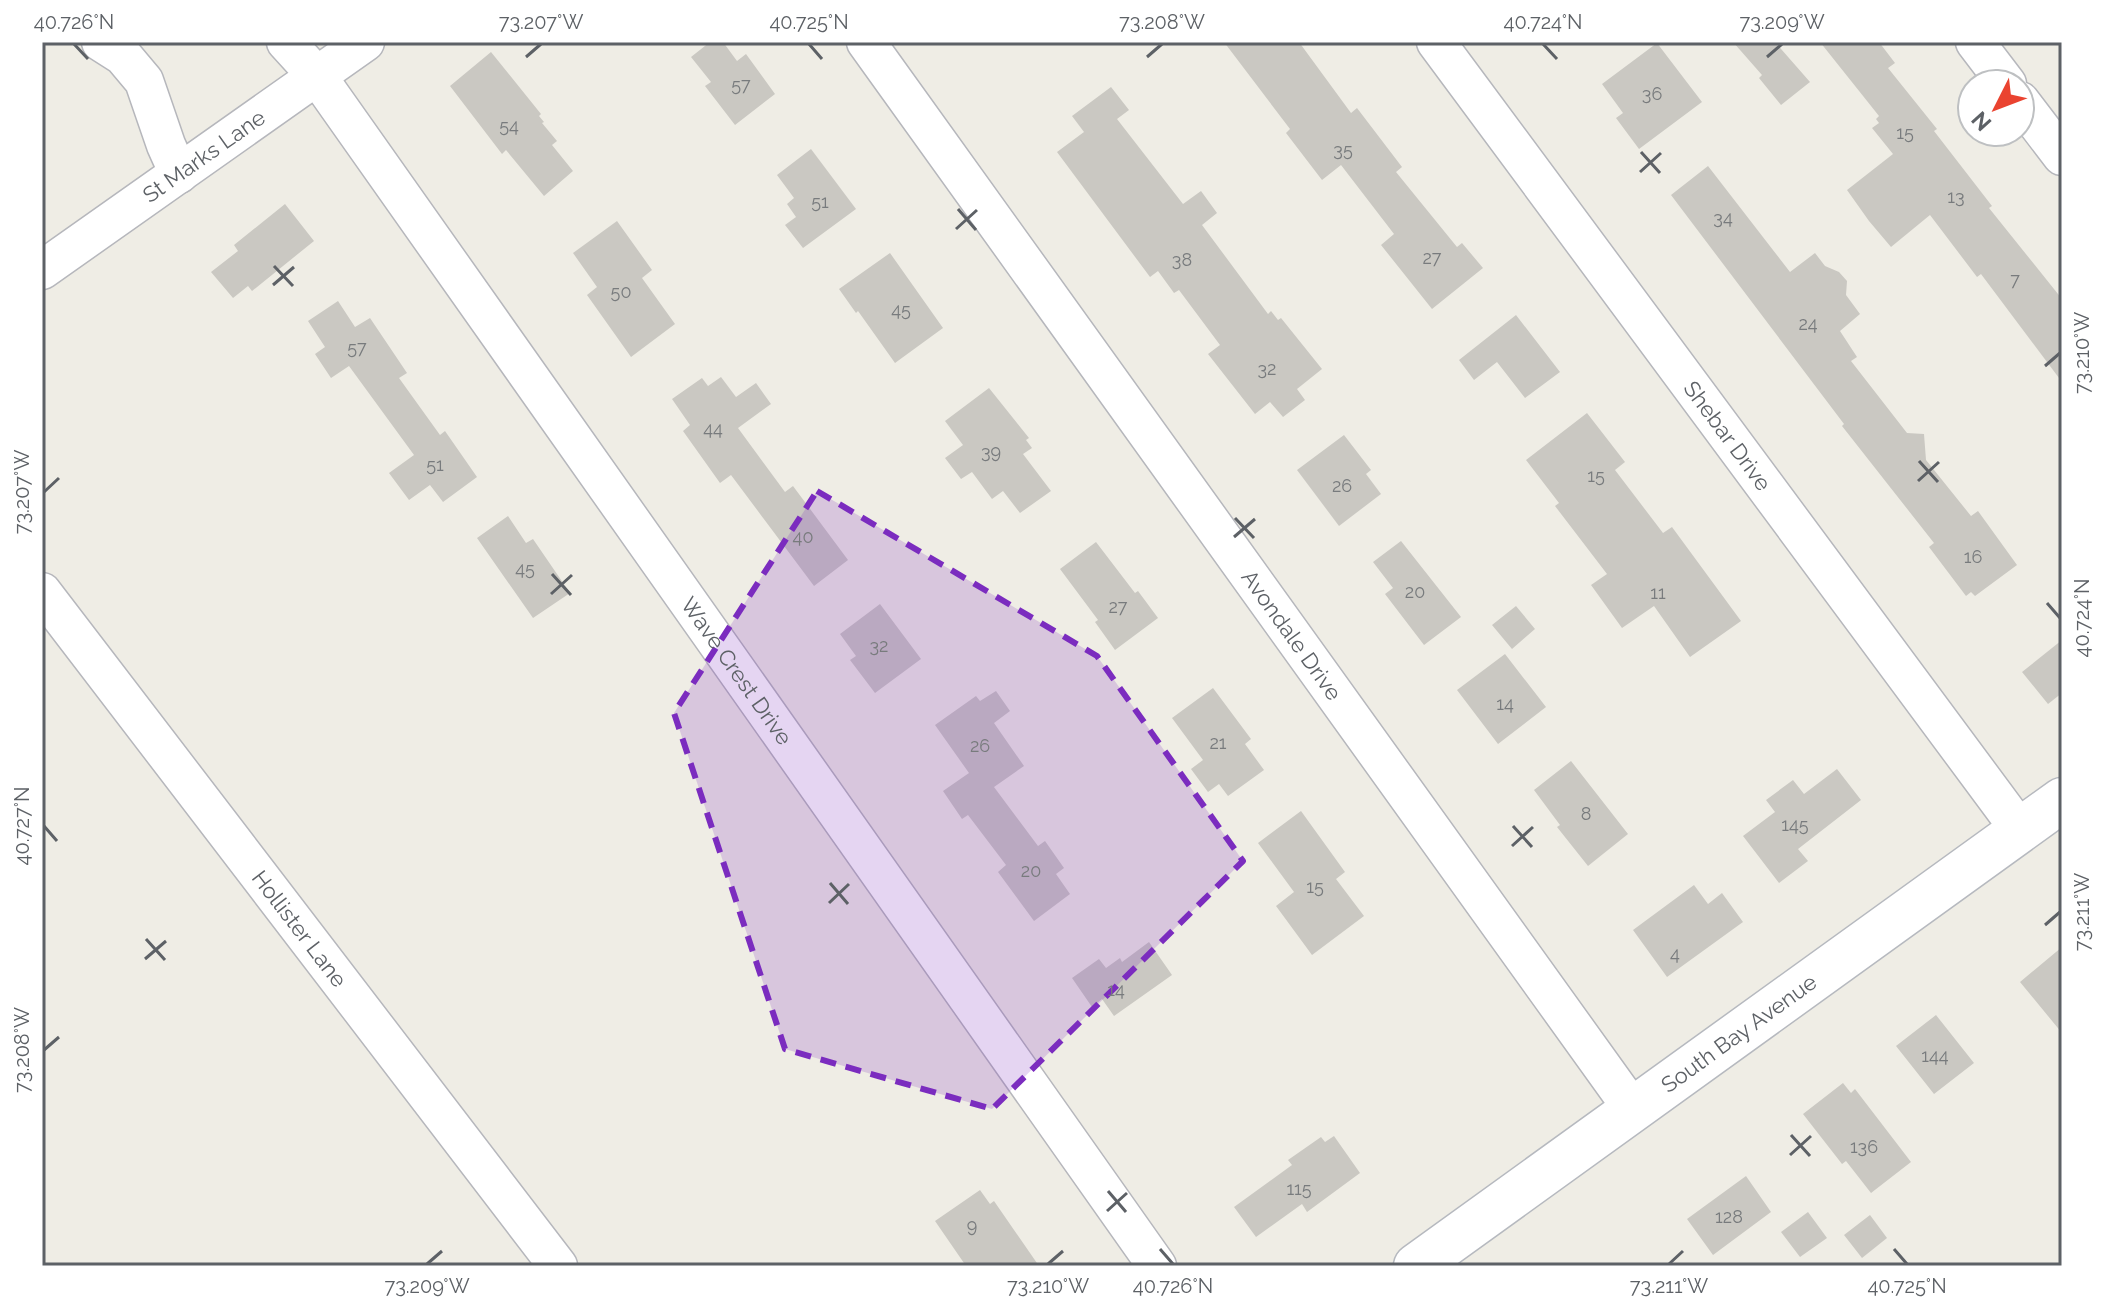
<svg xmlns="http://www.w3.org/2000/svg" width="2104" height="1308" font-family="Raleway,sans-serif">
<style>
.building{fill:#cac8c2}
.lines{fill:none;stroke-linecap:round;stroke-linejoin:round}
.street-casing{stroke:#b6b7bc;stroke-width:41}
.secondary-casing{stroke:#b6b9bf;stroke-width:47}
.street{stroke:#fff;stroke-width:38}
.secondary{stroke:#fff;stroke-width:44}
.marked{fill:#7b2cbf;fill-opacity:0.2;stroke:#7b2cbf;stroke-width:6;stroke-dasharray:16 10;stroke-linejoin:round}
.ticks{fill:none;stroke:#5d6166;stroke-width:3}
.labels{text-anchor:middle;dominant-baseline:central;stroke-width:6;stroke-linejoin:round;paint-order:stroke}
.number-label{font-size:18px;fill:#787b7d}
.street-label{font-size:22px;fill:#5d6166;stroke:#fff}
.neatline{fill:none;stroke:#5d6166;stroke-width:3}
.ticks-label{font-size:20px;text-anchor:middle;fill:#5d6166}
</style>
<rect width="100%" height="100%" fill="#efede5"/>
<path class="building" d="M710,42H723L737,61L746,54L775,94L735,125L705,86L711,82L691,57Z
M1224,42H1299L1351,113L1357,108L1402,167L1396,172L1457,247L1462,243L1483,268L1432,309L1381,245L1394,234L1341,165L1322,180L1286,133L1290,129Z
M1733,42H1775L1810,82L1781,105L1759,78L1762,75Z
M1820,42H1879L1895,63L1888,68L1937,129L1934,131L1992,206L1989,208L2062,299V382L1981,274L1977,277L1930,215L1891,247L1869,221L1847,190L1893,154L1872,128L1879,123L1876,119L1879,116Z
M1657,43L1702,102L1639,149L1616,118L1623,113L1602,84Z
M491,52L541,114L539,116L544,122L542,123L557,141L552,145L573,171L544,196L506,150L502,154L450,86Z
M1111,87L1129,110L1117,119L1183,204L1201,191L1217,213L1202,225L1268,314L1271,311L1278,320L1281,318L1322,369L1297,389L1305,400L1283,417L1270,402L1255,414L1208,354L1220,345L1179,290L1174,293L1158,271L1150,277L1057,152L1084,132L1072,116Z
M811,149L856,209L803,248L785,225L796,217L787,204L794,198L777,175Z
M1708,166L1790,272L1815,253L1825,266L1839,272L1847,281L1846,295L1860,314L1840,331L1857,357L1851,361L1907,433L1924,434L1926,460L1971,516L1978,511L2017,565L1975,596L1971,592L1966,596L1929,547L1934,543L1842,426L1844,424L1671,195Z
M285,204L314,241L252,291L248,286L233,298L211,272L238,251L234,245Z
M617,221L652,270L642,278L675,324L631,357L587,295L597,287L573,253Z
M890,253L943,328L895,363L858,311L856,313L839,289Z
M338,301L355,327L370,318L407,373L399,378L440,435L445,431L477,477L443,502L430,485L409,500L389,473L414,455L349,366L331,378L315,354L325,347L308,321Z
M1516,315L1560,372L1525,398L1497,362L1474,380L1459,360Z
M721,377L736,397L756,383L771,404L738,428L785,492L793,486L848,560L814,586L731,475L720,483L683,431L690,425L672,399L702,378L708,386Z
M989,388L1029,438L1026,440L1032,448L1023,454L1051,491L1020,513L1003,491L992,499L972,472L961,479L945,458L963,445L945,421Z
M1587,413L1625,462L1615,470L1663,533L1672,527L1741,621L1690,657L1654,606L1622,628L1591,585L1607,574L1555,506L1559,503L1526,460Z
M1344,435L1371,470L1366,474L1381,494L1339,526L1297,470Z
M508,516L526,543L533,539L570,593L533,618L477,538Z
M1401,541L1461,617L1424,645L1385,594L1393,588L1373,562Z
M1096,542L1135,593L1138,591L1158,618L1115,650L1095,622L1098,620L1060,569Z
M880,604L921,659L875,693L850,660L856,656L840,634Z
M1516,606L1535,629L1512,649L1492,625Z
M2062,640V693L2048,704L2022,672Z
M1505,654L1546,707L1498,744L1457,690Z
M1213,688L1251,739L1245,744L1264,770L1228,796L1219,784L1208,792L1191,769L1203,760L1172,718Z
M996,691L1010,711L994,723L1024,766L994,787L1038,846L1045,841L1064,868L1056,874L1070,894L1034,921L998,872L1006,865L968,815L962,819L943,791L969,773L935,725L976,696L980,701Z
M1571,761L1628,834L1588,866L1557,827L1560,825L1534,790Z
M1837,769L1861,800L1798,849L1808,861L1779,883L1743,836L1775,812L1766,800L1793,780L1804,794Z
M1301,811L1345,872L1336,879L1364,916L1312,955L1276,906L1294,892L1258,843Z
M1694,885L1708,904L1722,893L1743,922L1667,977L1633,930Z
M1149,942L1172,975L1114,1016L1102,999L1092,1007L1072,978L1099,959L1106,968L1120,958L1122,962Z
M2062,947V1033L2020,982Z
M1936,1015L1974,1063L1934,1094L1896,1046Z
M1843,1083L1851,1093L1855,1089L1911,1162L1871,1193L1846,1161L1842,1164L1803,1114Z
M1334,1136L1360,1173L1307,1212L1302,1204L1256,1237L1234,1207L1292,1165L1288,1160L1321,1137L1325,1142Z
M1746,1176L1771,1212L1713,1255L1687,1219Z
M980,1190L990,1204L994,1201L1039,1266H966L935,1221Z
M1808,1212L1827,1238L1800,1257L1781,1232Z
M1870,1215L1887,1238L1862,1258L1844,1235Z"/>
<g class="lines">
<defs>
<g id="street">
<path d="M101,42L123,56L144,81L166,145L179,174"/>
<path id="s1" d="M286,42L317,76L1157,1266"/>
<path id="s2" d="M866,42L1634,1111"/>
<path id="s3" d="M1436,42L2020,830"/>
<path d="M1975,42L2007,84"/>
<path d="M2020,101L2062,156"/>
<path id="s4" d="M42,270L365,42"/>
<path id="s5" d="M42,592L558,1266"/>
</g>
<g id="secondary">
<path id="s6" d="M1416,1266L2062,800"/>
</g>
</defs>
<use href="#street" class="street-casing"/>
<use href="#secondary" class="secondary-casing"/>
<use href="#street" class="street"/>
<use href="#secondary" class="secondary"/>
</g>
<path class="marked" d="M817,491L1097,656L1243,861L992,1109L785,1049L674,713Z"/>
<path class="ticks" d="M74,44L88,59M809,44L822,59M1543,44L1557,59M526,57L541,44M1147,57L1162,44M1767,57L1782,44M1641,152L1660,173M1640,172L1661,153M958,209L976,230M956,229L977,210M274,266L293,286M273,285L294,267M2045,366L2060,353M1919,461L1938,482M1918,481L1939,462M44,492L59,478M1235,518L1254,538M1234,537L1255,519M552,574L571,595M551,594L572,575M2047,603L2060,618M44,826L57,841M1513,826L1532,847M1512,846L1533,827M830,883L848,904M829,903L849,884M2045,925L2060,912M146,939L165,960M145,959L166,941M44,1050L59,1037M1791,1135L1810,1156M1790,1155L1811,1136M1108,1191L1126,1212M1107,1211L1127,1193M1160,1249L1173,1264M1894,1249L1907,1264M427,1264L442,1251M1048,1264L1063,1251M1669,1264L1683,1251"/>
<g class="labels">
<g class="number-label">
<text x="741" y="84">57</text>
<text x="1652" y="93">36</text>
<text x="509" y="125">54</text>
<text x="1905" y="132">15</text>
<text x="1343" y="149">35</text>
<text x="1956" y="196">13</text>
<text x="820" y="201">51</text>
<text x="1723" y="217">34</text>
<text x="1432" y="257">27</text>
<text x="1182" y="259">38</text>
<text x="2015" y="279">7</text>
<text x="621" y="291">50</text>
<text x="901" y="309">45</text>
<text x="1808" y="323">24</text>
<text x="357" y="347">57</text>
<text x="1267" y="368">32</text>
<text x="713" y="428">44</text>
<text x="991" y="451">39</text>
<text x="435" y="464">51</text>
<text x="1596" y="475">15</text>
<text x="1342" y="485">26</text>
<text x="803" y="536">40</text>
<text x="1973" y="556">16</text>
<text x="525" y="568">45</text>
<text x="1415" y="591">20</text>
<text x="1658" y="592">11</text>
<text x="1118" y="606">27</text>
<text x="879" y="645">32</text>
<text x="1505" y="703">14</text>
<text x="1218" y="742">21</text>
<text x="980" y="745">26</text>
<text x="1586" y="813">8</text>
<text x="1795" y="824">145</text>
<text x="1031" y="870">20</text>
<text x="1315" y="886">15</text>
<text x="1675" y="953">4</text>
<text x="1116" y="989">14</text>
<text x="1935" y="1055">144</text>
<text x="1864" y="1146">136</text>
<text x="1299" y="1188">115</text>
<text x="1729" y="1216">128</text>
<text x="972" y="1225">9</text>
</g>
<g class="street-label">
<text stroke="none"><textPath href="#s4" startOffset="198">St Marks Lane</textPath></text>
<text stroke="none"><textPath href="#s3" startOffset="490">Shebar Drive</textPath></text>
<text stroke="none"><textPath href="#s2" startOffset="730">Avondale Drive</textPath></text>
<text stroke="none"><textPath href="#s1" startOffset="774">Wave Crest Drive</textPath></text>
<text stroke="none"><textPath href="#s5" startOffset="424">Hollister Lane</textPath></text>
<text stroke="none"><textPath href="#s6" startOffset="398">South Bay Avenue</textPath></text>
</g>
</g>
<rect width="2104" height="1308" fill="none" stroke="#ffffff" stroke-width="88"/>
<g transform="translate(1996 108) rotate(228)"><circle r="38" fill="#ffffff" stroke="#bec0c2" stroke-width="2"/>
<path d="M0-6L14 30L0 20L-14 30Z" fill="#ea4330"/>
<text y="-12" font-size="22" font-weight="bold" text-anchor="middle" fill="#5d6166">N</text>
</g>
<rect x="44" y="44" width="2016" height="1220" class="neatline"/>
<g class="ticks-label">
<text x="74" y="29">40.726°N</text>
<text x="541" y="29">73.207°W</text>
<text x="809" y="29">40.725°N</text>
<text x="1162" y="29">73.208°W</text>
<text x="1543" y="29">40.724°N</text>
<text x="1782" y="29">73.209°W</text>
<text transform="translate(2082 353) rotate(-90)" y="7">73.210°W</text>
<text transform="translate(22 492) rotate(-90)" y="7">73.207°W</text>
<text transform="translate(2082 618) rotate(-90)" y="7">40.724°N</text>
<text transform="translate(22 826) rotate(-90)" y="7">40.727°N</text>
<text transform="translate(2082 912) rotate(-90)" y="7">73.211°W</text>
<text transform="translate(22 1050) rotate(-90)" y="7">73.208°W</text>
<text x="427" y="1293">73.209°W</text>
<text x="1048" y="1293">73.210°W</text>
<text x="1173" y="1293">40.726°N</text>
<text x="1669" y="1293">73.211°W</text>
<text x="1907" y="1293">40.725°N</text>
</g>
</svg>
